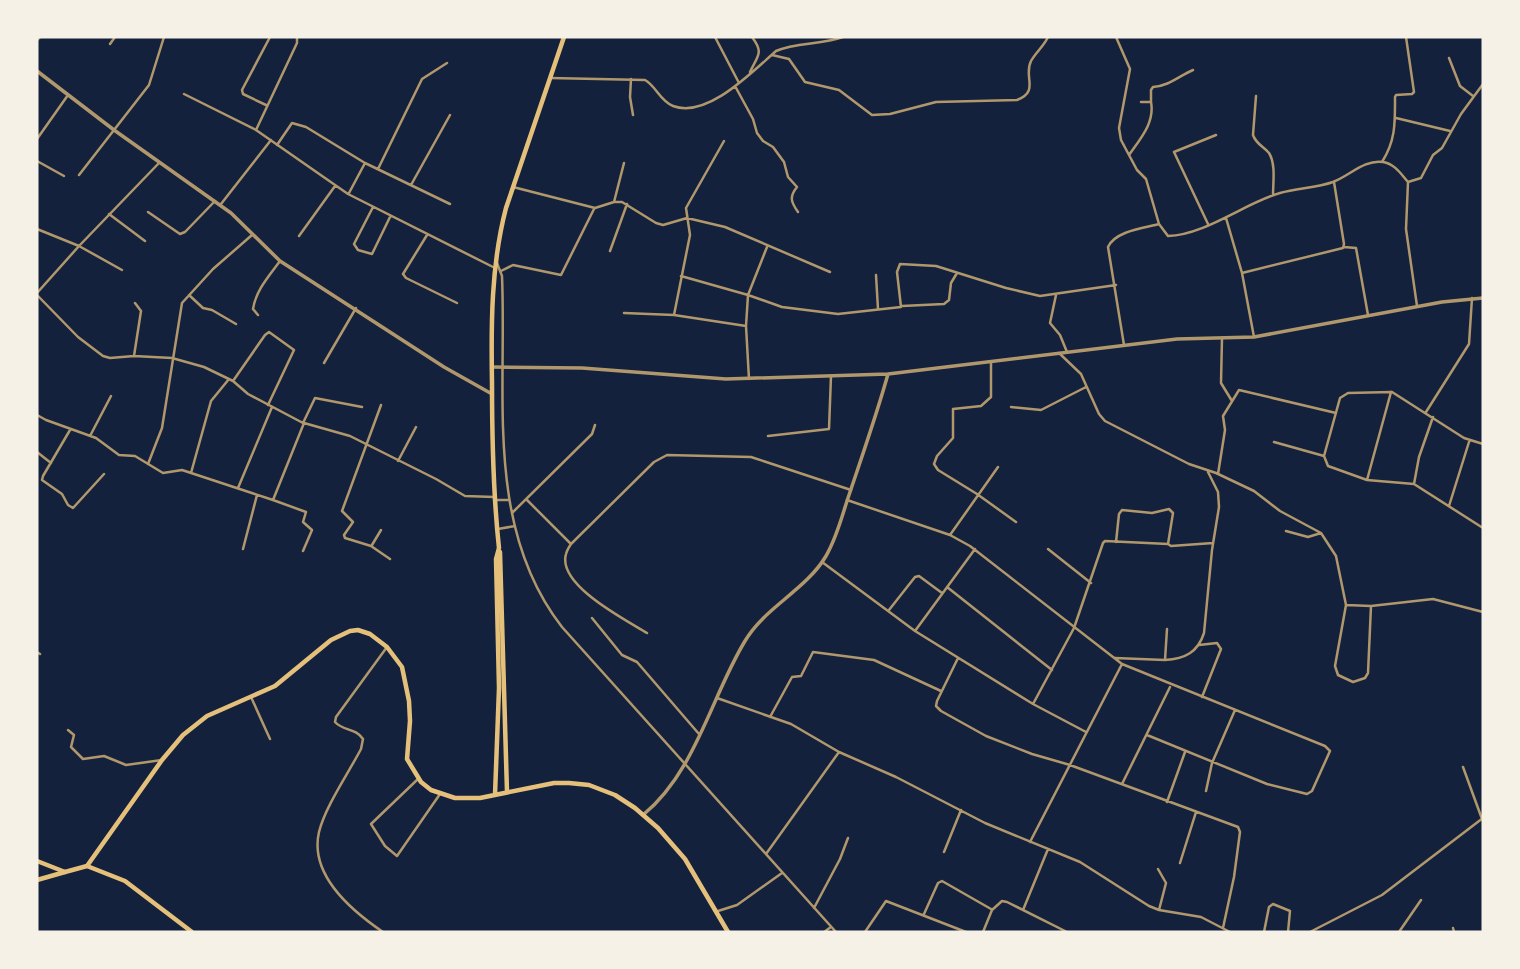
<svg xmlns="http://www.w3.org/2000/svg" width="1520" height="969" font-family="'PT Sans',sans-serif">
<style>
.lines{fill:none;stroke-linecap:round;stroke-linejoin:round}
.minor{stroke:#b1986c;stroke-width:2.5}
.tertiary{stroke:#b1986c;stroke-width:3.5}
.secondary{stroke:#e5c07b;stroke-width:4.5}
.primary{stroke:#e5c07b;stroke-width:4.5}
</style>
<rect width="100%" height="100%" fill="#14213d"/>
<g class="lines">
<path class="minor" d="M715,37L739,83
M1116,37L1130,69L1119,128L1121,140L1137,170L1146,179L1159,224
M37,40L40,37
M110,44L115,37
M772,55L789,59L805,82L839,90L872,115L890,114L936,102L1017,100C1040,91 1023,77 1031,61C1036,52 1044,46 1048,37
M1449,58L1460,86L1473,96
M750,72C758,55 764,53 752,37
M550,78L645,80C656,86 660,101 673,106C707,119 752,72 776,51C796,42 821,45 843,37
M631,79L630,97L633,115
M735,86L753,119L757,133L763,141L773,147L784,162L788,177L797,187C789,197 791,202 798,212
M184,94L256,130L348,194L495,268
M1256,96L1253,135C1256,144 1263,146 1269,153C1276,164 1273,183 1273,195
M1151,102V90L1153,87C1169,86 1179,76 1193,70
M266,105L243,94L242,90L270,37
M1396,118L1450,131
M256,130L297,43V37
M37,139L68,95
M277,145L292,123L306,127L365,163L450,204
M1129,155C1140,139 1155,123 1151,102H1141
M37,161L64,176
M1382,162C1396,140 1395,122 1395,97L1396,95L1412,94L1414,92L1406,37
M378,169L422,79L447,63
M79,175L149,85L164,37
M1408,182L1421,178L1433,155L1442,148L1461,114L1483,84
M411,185L450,115
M513,187L595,208L614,202H622L656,223L663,225L687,218L725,227L830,272
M349,193L365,163
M614,202L624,163
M221,204L271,140
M373,207L354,244L358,250L372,254L390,217
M148,212L180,234L185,232L215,201
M109,214L145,241
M1226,218L1242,273L1254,337
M1208,224L1174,152L1216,135
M37,229L79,246L122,270
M427,235L403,274L406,278L457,303
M299,236L335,186
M1344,247L1356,248L1368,315
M610,251L627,204
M497,263L502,276C507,394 484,527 562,627L836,932
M501,271L513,265L561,275L594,209
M1242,273L1343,248L1344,244L1334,182
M876,275L878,309
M681,276L748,295L782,307L838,314L901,307L897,272L900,264L936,266L1006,288L1040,296L1116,285
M37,293L79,246L159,163
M37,295L78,337L103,356L110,358L134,356L172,358L204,367L233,381L248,394L303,423
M189,295L203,308L212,310L236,324
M1056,295L1050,323L1060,335L1067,352
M902,306L944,304L949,300L951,283L957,273
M624,313L674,315L746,326
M258,315L253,309C256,290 269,276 280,261
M674,315L690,235L686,208L724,141
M1222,338L1221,383L1232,401
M1124,345L1108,247C1115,231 1144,228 1159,224L1168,236C1205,235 1245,203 1280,193C1297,188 1316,188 1333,182C1349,176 1365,159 1383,162C1395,164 1401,174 1408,182L1406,229L1417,306
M1059,353L1081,374L1099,414L1105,421L1189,464L1216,473L1254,491L1280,511L1321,533L1336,556L1346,605L1371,606L1433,599L1483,612
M134,356L141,311L135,303
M991,362V397L981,406L953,409V438L937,456L934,464L938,470L977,494L1016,522
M324,363L356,308
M749,379L746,326L748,295L767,247
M233,381L265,335L269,332L294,350L268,405
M381,405L342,511L353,522L344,535L345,538L371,546L390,559
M1011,407L1041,410L1086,387
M1426,412L1469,344L1472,298
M37,415L46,420L96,438L119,455L135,456L163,473L182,470L273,500L304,423L350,436L436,479L465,496L494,497
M303,423L315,398L362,407
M70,430L43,476L42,480L62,494L68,505L73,508L104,474
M90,436L111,396
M768,436L829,429L831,376
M1274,442L1324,456
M1483,444L1464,438L1392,392L1348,393L1340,398L1324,456L1328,466L1367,480L1414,484L1483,528
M37,452L51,463
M398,461L416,427
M148,464L162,428L182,303L213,269L252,235
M191,473L211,401L229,379
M1218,474L1225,430L1223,416L1239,390L1336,413
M1367,480L1391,392
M1414,484L1419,457L1433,417
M238,488L272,407
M273,500L306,512L303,522L312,530L303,551
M494,500H508
M527,500L571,544
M847,500L950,535L970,546L1122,664L1030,842
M1449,506L1469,442
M512,513L592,434L595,425
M498,529L515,526
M1286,531L1308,537L1321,533
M950,535L998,467
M1116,542L1119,514L1122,510L1152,513L1169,509L1173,513L1168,544
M372,545L381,530
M243,549L257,495
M1048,549L1091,583
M822,562L915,631L1033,704L1086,732
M947,587L1052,670
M1346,605L1335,666L1338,675L1353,682L1365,678L1368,673L1371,606
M889,610L915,577L919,576L942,593
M592,618L622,655L637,662L699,734
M915,631L975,549
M647,633C626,620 557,585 566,554C567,550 569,547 571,544L654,462L667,455L751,457L851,490
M1199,645L1217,643L1221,649L1202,697
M37,652L40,654
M958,658L937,701L936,706L941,711L986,736L1032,754L1070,765L1238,827L1240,832L1234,877L1223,928
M1115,658L1165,660L1167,629
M1165,660C1185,659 1198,652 1204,633L1212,550L1219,507L1218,492L1208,472
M1122,664L1325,746L1330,751L1312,791L1307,794L1267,784L1147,735
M251,697L270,739
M717,698L791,724L839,752L896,777L985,823L1080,862L1149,906L1159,910L1201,917L1230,932
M1033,704L1074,628L1103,543L1105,541L1168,544L1171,546L1213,543
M770,717L792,677L801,676L813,652L874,660L941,691
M68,730L74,735L71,747L83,759L104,756L126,765L162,760
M1463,767L1482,819
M418,779L371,824L385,846L397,856L440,794
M1122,784L1170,687
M1206,791L1212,763L1235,710
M1167,802L1185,752
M944,852L961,810
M766,854L839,752
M1180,863L1196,812
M1158,869L1166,883L1159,910
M814,908L840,859L848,838
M1023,910L1048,849
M718,911L737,905L782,873
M924,914L938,883L942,881L991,909
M1453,928L1454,932
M383,932C352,911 309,875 319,832C325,807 349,772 361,749L363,739C356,728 343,731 335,722L336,717L387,647
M824,932L831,927
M865,932L886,901L966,932
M983,932L992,910L1002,901L1007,902L1067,932
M1264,932L1269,907L1273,904L1290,911L1288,932
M1310,932L1382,895L1483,818
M1399,932L1421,900"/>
<path class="tertiary" d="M37,71L114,130L231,213L280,261L444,367L492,394
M492,367L582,368L726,379L888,374L1177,339L1254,337L1442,302L1483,298
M643,815C696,771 711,697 745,641C765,607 806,590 826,556C836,539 841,520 847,501C861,459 876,417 888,374"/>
<path class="secondary" d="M87,866L125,881L192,932
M37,880L65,872"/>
<path class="primary" d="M500,552L507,792
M495,795L499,688L496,559L499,548C493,493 492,438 492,383C491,325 491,265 506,208L564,37
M37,861L65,872L87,866L162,760L183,735L207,716L275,686L331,640L350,631L358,630L370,634L387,647L402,667L409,701L410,721L407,759L421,782L431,790L455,798H480L554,783H569L589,785L615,795L635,808L658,828L685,859L728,932"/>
</g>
<rect width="1520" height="969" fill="none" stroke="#f6f1e7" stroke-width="77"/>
</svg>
